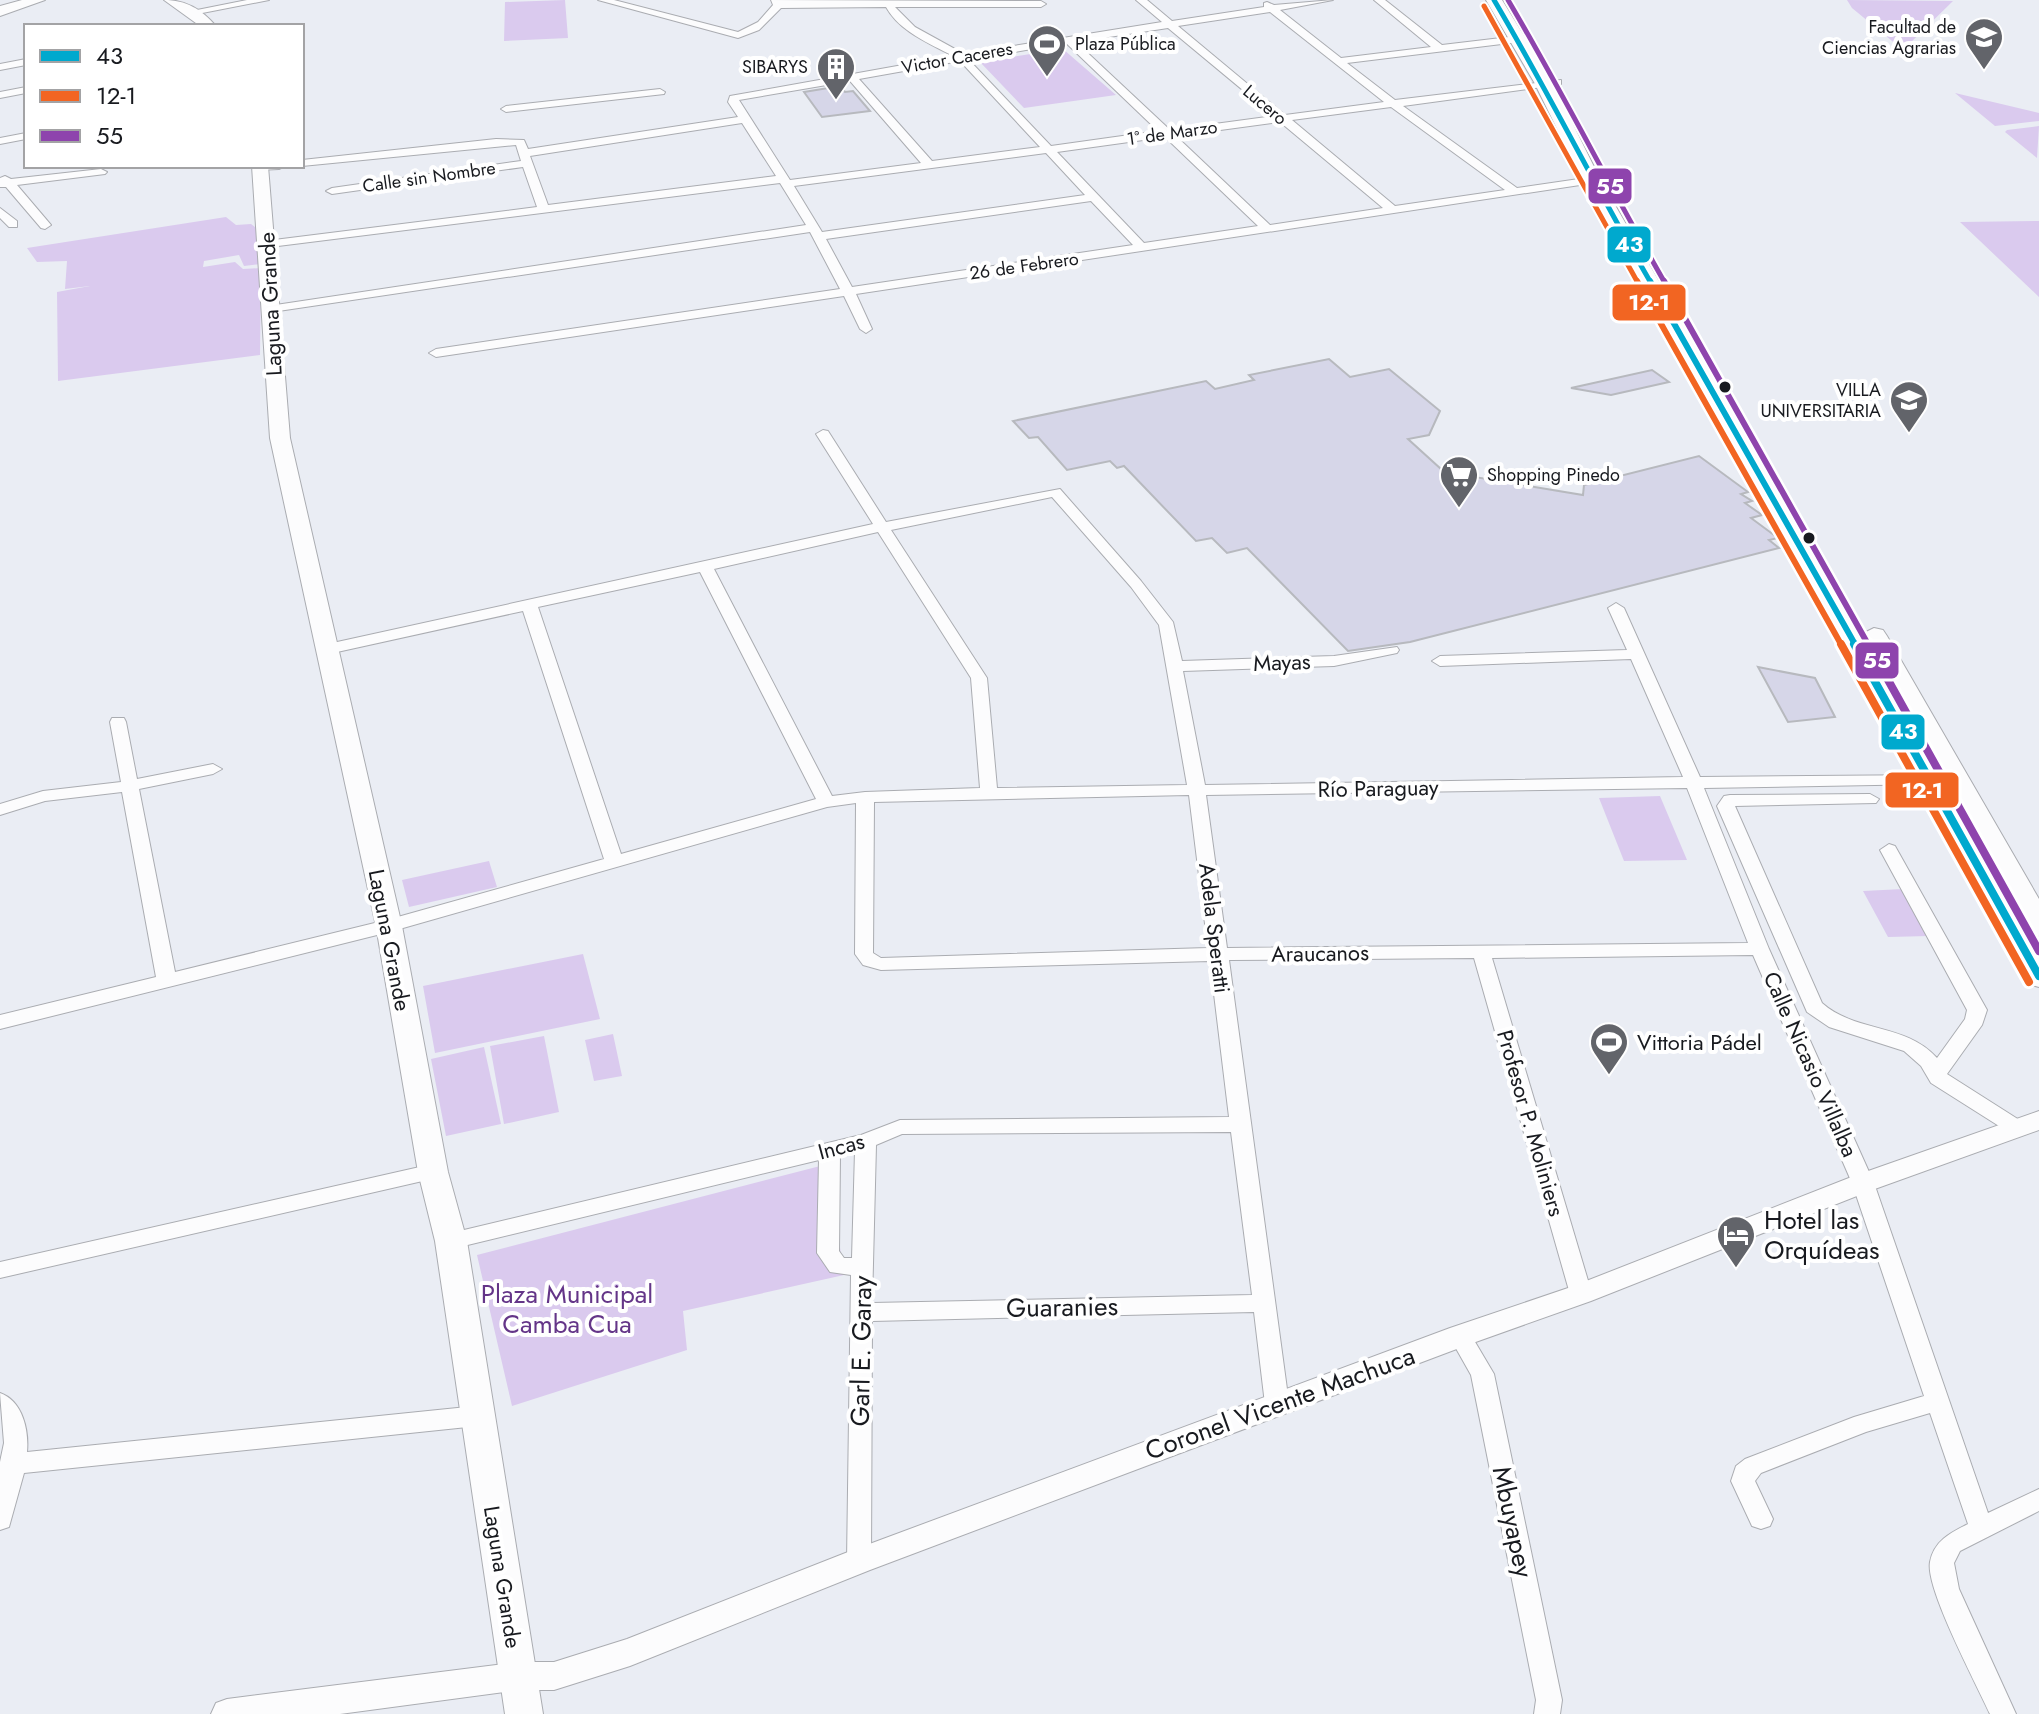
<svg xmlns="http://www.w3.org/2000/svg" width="2039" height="1714" font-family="Jost,sans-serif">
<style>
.green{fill:#dacaee}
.building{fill:#d6d6e8;stroke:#b7b9be;stroke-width:2}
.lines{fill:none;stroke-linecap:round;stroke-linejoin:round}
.minor-casing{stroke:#aaacb1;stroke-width:2}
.tertiary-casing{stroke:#aaacb1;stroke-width:2}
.secondary-casing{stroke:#aaacb1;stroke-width:2}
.primary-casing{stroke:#aaacb1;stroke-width:2}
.trunk-casing{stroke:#aaacb1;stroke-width:2}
.minor{fill:#fcfcfd;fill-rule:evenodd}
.tertiary{fill:#fcfcfd;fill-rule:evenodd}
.secondary{fill:#fcfcfd;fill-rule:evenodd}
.primary{fill:#fcfcfd;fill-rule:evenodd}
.trunk{fill:#fcfcfd;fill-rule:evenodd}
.bus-1-far2-casing{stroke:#fff;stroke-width:9}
.bus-1-far1-casing{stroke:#fff;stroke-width:11}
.bus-1-casing{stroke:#fff;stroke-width:14}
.bus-2-far2-casing{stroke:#fff;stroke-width:9}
.bus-2-far1-casing{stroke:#fff;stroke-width:11}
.bus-2-casing{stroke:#fff;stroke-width:14}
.bus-3-far2-casing{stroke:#fff;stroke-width:9}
.bus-3-far1-casing{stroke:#fff;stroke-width:11}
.bus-3-casing{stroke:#fff;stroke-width:14}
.bus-1-far2{stroke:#00a9ce;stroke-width:5}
.bus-1-far1{stroke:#00a9ce;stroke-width:6}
.bus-1{stroke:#00a9ce;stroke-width:8}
.bus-2-far2{stroke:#f26522;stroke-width:5}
.bus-2-far1{stroke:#f26522;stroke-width:6}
.bus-2{stroke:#f26522;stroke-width:8}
.bus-3-far2{stroke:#8e44ad;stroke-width:5}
.bus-3-far1{stroke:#8e44ad;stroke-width:6}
.bus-3{stroke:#8e44ad;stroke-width:8}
.bus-dot{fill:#181a1f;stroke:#fff;stroke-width:3}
.labels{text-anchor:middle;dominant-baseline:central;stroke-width:8;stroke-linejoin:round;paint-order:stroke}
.far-poi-label{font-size:18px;fill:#181a1f;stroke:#fff;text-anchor:end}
.far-street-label{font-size:18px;fill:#181a1f;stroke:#fff}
.street-label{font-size:22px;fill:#181a1f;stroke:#fff}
.poi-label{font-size:22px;fill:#181a1f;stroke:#fff;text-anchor:start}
.near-poi-label{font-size:26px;fill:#181a1f;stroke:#fff;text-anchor:start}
.near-park-label{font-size:26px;fill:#643588;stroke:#fff}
.near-street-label{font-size:26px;fill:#181a1f;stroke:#fff}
.line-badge{stroke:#fff;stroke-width:3}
.badge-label{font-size:22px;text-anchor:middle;font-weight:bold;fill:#fff}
</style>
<rect width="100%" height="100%" fill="#eaedf4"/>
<path class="green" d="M565,0L568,38L504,41L505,2Z
M1847,0L1953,1L1903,50L1852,8Z
M1063,49L1116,95L1024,108L980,62Z
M1955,93L2039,113V121L1995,126Z
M2039,126L2037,158L2005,132L2007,130Z
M1603,181H1607L1749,436L1746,435Z
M226,217L236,225L251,224L259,230L261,264L244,266L239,255L204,261L203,267L235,262L243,269L261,268L260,355L58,381L57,292L90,286L65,289L67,261L37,262L27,248Z
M2039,221V297L1960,222Z
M1660,796L1687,860L1624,861L1599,798Z
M489,861L497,887L409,907L402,880Z
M1903,889L1929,936L1888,937L1863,891Z
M583,954L600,1019L435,1053L423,986Z
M613,1034L622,1076L594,1081L585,1040Z
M544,1036L559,1112L504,1124L490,1046Z
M484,1047L501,1124L446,1136L431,1059Z
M828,1164L844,1275L683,1311L687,1350L512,1406L477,1255Z"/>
<path class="building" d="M840,86L845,92L853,91L870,111L822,117L804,92Z
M1329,359L1350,377L1389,369L1440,411L1429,435L1408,439L1452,479L1467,481L1469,476L1583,495L1584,485L1699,456L1748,492L1741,494L1752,501L1745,503L1762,515L1751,518L1778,538L1769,540L1779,548L1410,642L1348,651L1247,548L1227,553L1212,538L1196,541L1124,466L1117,468L1110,461L1067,470L1038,437L1029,438L1013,421L1206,381L1215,389L1254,380L1249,375Z
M1652,370L1669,382L1611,395L1571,388Z
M1758,667L1815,678L1835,717L1788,722Z"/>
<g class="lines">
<defs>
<path id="minor" d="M247,0H269L192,15L187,12Z
M598,0H614L738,32L758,22L773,5L771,0L1041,1L1046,4L1041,7H895L915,27L964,54L1162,22L1136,0H1147L1172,21L1264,7V3L1267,2L1274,5L1333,0L1280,10L1341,58L1431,47L1374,0H1385L1442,45L1518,36L1523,39L1518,42L1347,63L1395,100L1561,80V84L1557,85L1403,106L1517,188L1613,174L1619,177L1613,180L856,294L872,329L866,333L860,329L844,296L436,357L429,353L436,349L840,289L810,232L265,313V307L269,306L806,225L780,183L262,248L260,245L266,241L537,207L523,167L332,194L326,191L332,188L521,161L516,145L302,166V160L496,139L524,140L528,149L738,117L728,102L730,96L953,56C929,43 900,32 886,7L781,8L759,30L738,38ZM1270,12L1384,102L1285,115L1178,26ZM1168,28L1274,116L1170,130L1076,42ZM1066,43L1158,131L1051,146L969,60ZM960,61L1040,147L932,161L859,79ZM850,81L921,163L790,180L739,100ZM1391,107L1505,190L1395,206L1292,120ZM1280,122L1383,208L1270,225L1176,136ZM742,123L776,176L548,205L530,156ZM1165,137L1258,226L1144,243L1057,152ZM1046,153L1085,195L822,232L794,186ZM1091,201L1133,245L852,287L826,239Z
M26,59V65L0,70V64Z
M26,87V93L0,98V92Z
M660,89L665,92L664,94L506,112L501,109L506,106Z
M26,133V139L0,144V138Z
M257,166H285L279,169L257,170Z
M101,169L107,172L105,174L17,185L51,225L45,229L41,228L6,187H0V178L5,176L11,179Z
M0,208L17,221V227H9L0,218Z
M823,430L828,431L886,522L1060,489L1141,581L1173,622L1182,661L1334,656L1397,647L1399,650L1397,653L1334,666L1183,671L1205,785L1683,777L1631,659L1440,666L1432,661L1440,656L1627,650L1608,608L1616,603L1624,608L1700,777L1936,775L1939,779L1936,783L1930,784L1704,788L1769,949L1874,1183L1988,1513L2039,1489V1511L1960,1551L1954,1563L1959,1589L2016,1714H1990C1977,1685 1925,1588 1930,1562C1934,1541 1950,1533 1968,1524L1930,1413L1866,1432L1761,1473L1755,1481L1773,1519L1770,1526L1761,1529L1752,1526L1731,1481L1736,1466L1745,1459L1854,1417L1924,1396L1852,1183L1753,955L1492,958L1592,1294L1589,1300L1581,1303L1573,1300L1570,1294L1474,958L1229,960L1289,1404L1285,1411L1277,1414L1269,1411L1265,1404L1254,1312L872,1321L871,1561L868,1569L859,1572L850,1569L847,1561L851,1275L830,1272L817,1253L819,1160L451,1249L443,1247L440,1241L443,1235L861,1135L900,1120L1229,1117L1210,961L881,970L863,965L855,954L856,803L827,807L389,932L0,1029V1015L156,977L122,792L45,801L0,815V804L43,791L121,782L110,722L112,718H124L126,722L137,779L213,764L222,769L213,774L139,789L175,972L387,920L604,859L523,611L328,654L320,649L328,644L873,524L816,434ZM1052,497L1131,587L1159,625L1187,785L997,788L987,678L891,530ZM878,532L971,678L980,788L865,792L832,796L714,569ZM700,572L816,799L621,854L538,607ZM1687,788L1748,943L1227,948L1206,795ZM1189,795L1208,948L881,958L873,953L874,802ZM1231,1132L1252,1295L872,1303L876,1145L902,1134ZM855,1151L852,1258H844L839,1251L840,1155Z
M1870,794L1879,799L1876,803L1735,806L1822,1003C1856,1033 1906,1023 1937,1058L1965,1019L1967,1010L1880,850L1889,844L1895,846L1987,1010L1982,1025L1947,1074L2024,1123L2027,1128L2024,1133H2010L1931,1083L1921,1066L1904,1051L1829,1027L1807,1012L1717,806L1724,796L1730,795Z
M433,1164L440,1167L444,1172L440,1177L0,1278V1262Z
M1460,1327L1468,1330L1494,1374L1562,1700L1560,1714H1534L1536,1700L1471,1375L1449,1336L1452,1330Z
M0,1393C23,1401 29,1431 27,1452L477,1406L485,1409L489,1416L485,1423L477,1426L24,1473L9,1527L0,1530V1462L4,1443Z"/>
<path id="tertiary" d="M2039,1111V1130L1872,1190L1591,1301L1470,1344L870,1570L630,1666L554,1690H519L340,1714H211L216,1703L227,1699L519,1662H554L627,1639L848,1552L1450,1328L1571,1287L1854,1176Z"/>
<path id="secondary" d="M164,0C186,0 201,9 216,26H200Z
M252,166H268L290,438L402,926L448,1172L467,1241L543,1714H505L435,1241L418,1172L376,926L270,438Z"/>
<path id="primary" d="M22,0H45L0,16V6Z"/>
<path id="trunk" d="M1486,0H1502L1552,82L1600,179L1862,634L1874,628L1883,630L1887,636L2039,899V936L2031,934L2039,948V987L2028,984L2023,976L1702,390L1582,179L1534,82Z"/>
</defs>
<use href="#minor" class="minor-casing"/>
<use href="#tertiary" class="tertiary-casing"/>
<use href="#secondary" class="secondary-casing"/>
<use href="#primary" class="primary-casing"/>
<use href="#trunk" class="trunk-casing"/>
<use href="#minor" class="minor"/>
<use href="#tertiary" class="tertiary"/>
<use href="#secondary" class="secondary"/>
<use href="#primary" class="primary"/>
<use href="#trunk" class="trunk"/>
<defs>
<path id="bus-1-far2" d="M1494,0C1549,93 1597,190 1651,283"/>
<path id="bus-1-far1" d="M1650,281L1856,646"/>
<path id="bus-1" d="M1854,644L2039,976"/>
<path id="bus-2-far2" d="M1484,6L1638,283"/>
<path id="bus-2-far1" d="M1637,281L1842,646"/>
<path id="bus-2" d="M1841,644L2029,982"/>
<path id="bus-3-far2" d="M1508,0C1563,93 1611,189 1665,283"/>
<path id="bus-3-far1" d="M1664,281L1869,646"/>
<path id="bus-3" d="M1868,644L2039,951"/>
</defs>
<use href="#bus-1-far2" class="bus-1-far2-casing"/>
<use href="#bus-1-far1" class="bus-1-far1-casing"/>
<use href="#bus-1" class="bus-1-casing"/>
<use href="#bus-2-far2" class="bus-2-far2-casing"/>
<use href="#bus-2-far1" class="bus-2-far1-casing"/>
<use href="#bus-2" class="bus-2-casing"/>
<use href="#bus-3-far2" class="bus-3-far2-casing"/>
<use href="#bus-3-far1" class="bus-3-far1-casing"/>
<use href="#bus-3" class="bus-3-casing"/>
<use href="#bus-1-far2" class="bus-1-far2"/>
<use href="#bus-1-far1" class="bus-1-far1"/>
<use href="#bus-1" class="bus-1"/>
<use href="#bus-2-far2" class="bus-2-far2"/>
<use href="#bus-2-far1" class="bus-2-far1"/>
<use href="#bus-2" class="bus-2"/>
<use href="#bus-3-far2" class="bus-3-far2"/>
<use href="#bus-3-far1" class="bus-3-far1"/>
<use href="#bus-3" class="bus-3"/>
</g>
<defs>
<symbol id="university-pin" viewBox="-11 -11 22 30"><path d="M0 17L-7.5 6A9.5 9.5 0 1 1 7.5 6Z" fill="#62646a" stroke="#fff"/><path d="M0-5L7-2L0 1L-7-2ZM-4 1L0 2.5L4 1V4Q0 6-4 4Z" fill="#fff"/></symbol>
<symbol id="stadium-pin" viewBox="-11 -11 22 30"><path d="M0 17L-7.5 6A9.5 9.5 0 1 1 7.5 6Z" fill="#62646a" stroke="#fff"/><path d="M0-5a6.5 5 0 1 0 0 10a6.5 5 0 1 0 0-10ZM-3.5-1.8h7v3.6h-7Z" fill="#fff"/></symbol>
<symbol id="building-pin" viewBox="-11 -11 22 30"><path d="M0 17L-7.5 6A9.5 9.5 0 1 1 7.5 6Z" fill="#62646a" stroke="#fff"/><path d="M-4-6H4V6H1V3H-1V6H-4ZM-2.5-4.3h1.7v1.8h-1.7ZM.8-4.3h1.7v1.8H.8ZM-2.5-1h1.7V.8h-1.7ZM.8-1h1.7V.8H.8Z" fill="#fff"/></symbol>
<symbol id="supermarket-pin" viewBox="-11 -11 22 30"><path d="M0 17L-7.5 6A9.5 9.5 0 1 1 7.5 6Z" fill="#62646a" stroke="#fff"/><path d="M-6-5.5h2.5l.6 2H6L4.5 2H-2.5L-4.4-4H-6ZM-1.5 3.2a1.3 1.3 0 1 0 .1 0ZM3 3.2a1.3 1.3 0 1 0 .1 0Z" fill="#fff"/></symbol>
<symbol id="hotel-pin" viewBox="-11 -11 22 30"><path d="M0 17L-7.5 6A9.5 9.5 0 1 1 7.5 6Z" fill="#62646a" stroke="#fff"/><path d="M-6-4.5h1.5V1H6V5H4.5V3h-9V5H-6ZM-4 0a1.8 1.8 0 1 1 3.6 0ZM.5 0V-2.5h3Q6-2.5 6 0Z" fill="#fff"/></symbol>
</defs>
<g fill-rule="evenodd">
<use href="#university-pin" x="1962" y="15" width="44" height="60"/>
<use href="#stadium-pin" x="1025" y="22" width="44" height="60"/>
<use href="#building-pin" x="814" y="45" width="44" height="60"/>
<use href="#university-pin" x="1887" y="378" width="44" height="60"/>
<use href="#supermarket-pin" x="1437" y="453" width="44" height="60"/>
<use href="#stadium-pin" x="1587" y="1020" width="44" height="60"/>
<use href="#hotel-pin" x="1714" y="1213" width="44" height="60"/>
</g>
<g class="bus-dot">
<circle cx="1725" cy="387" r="7"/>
<circle cx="1809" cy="538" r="7"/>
</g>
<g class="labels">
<g class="far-poi-label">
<text x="1956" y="27">Facultad de<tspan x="1956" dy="21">Ciencias Agrarias</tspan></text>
<text x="1075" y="44" text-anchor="start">Plaza Pública</text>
<text x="808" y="67">SIBARYS</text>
<text x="1881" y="390">VILLA<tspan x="1881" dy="21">UNIVERSITARIA</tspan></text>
<text x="1487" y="475" text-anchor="start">Shopping Pinedo</text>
</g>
<g class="far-street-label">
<text transform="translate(957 58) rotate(-10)">Victor Caceres</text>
<text transform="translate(1265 105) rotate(40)">Lucero</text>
<text transform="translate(1172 133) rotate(-8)">1° de Marzo</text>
<text transform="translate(429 177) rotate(-8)">Calle sin Nombre</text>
<text transform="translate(1024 266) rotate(-8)">26 de Febrero</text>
</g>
<g class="street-label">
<text transform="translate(270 304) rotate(-93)">Laguna Grande</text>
<text transform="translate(1282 662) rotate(-2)">Mayas</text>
<text transform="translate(1378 788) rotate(-1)">Río Paraguay</text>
<text transform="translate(1215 928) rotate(83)">Adela Speratti</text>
<text transform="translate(390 940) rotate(79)">Laguna Grande</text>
<text transform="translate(1320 953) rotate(-1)">Araucanos</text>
<text transform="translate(1811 1064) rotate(66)">Calle Nicasio Villalba</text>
<text transform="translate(1531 1123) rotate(74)">Profesor P. Moliniers</text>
<text transform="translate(841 1146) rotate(-15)">Incas</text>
<text transform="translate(503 1577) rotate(81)">Laguna Grande</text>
</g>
<g class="poi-label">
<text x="1637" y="1042">Vittoria Pádel</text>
</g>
<g class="near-poi-label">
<text x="1764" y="1220">Hotel las<tspan x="1764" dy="30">Orquídeas</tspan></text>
</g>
<g class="near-park-label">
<text x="567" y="1294">Plaza Municipal<tspan x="567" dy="30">Camba Cua</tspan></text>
</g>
<g class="near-street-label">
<text transform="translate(1062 1307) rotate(-1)">Guaranies</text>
<text transform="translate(861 1351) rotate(-89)">Garl E. Garay</text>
<text transform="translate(1280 1403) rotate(-20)">Coronel Vicente Machuca</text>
<text transform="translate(1513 1522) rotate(78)">Mbuyapey</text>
</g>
</g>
<g class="line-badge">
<rect x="1587" y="167" width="46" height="38" rx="8" fill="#8e44ad"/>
<rect x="1606" y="225" width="46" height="39" rx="8" fill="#00a9ce"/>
<rect x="1611" y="283" width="76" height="39" rx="8" fill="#f26522"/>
<rect x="1854" y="641" width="46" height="39" rx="8" fill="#8e44ad"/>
<rect x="1880" y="713" width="46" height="38" rx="8" fill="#00a9ce"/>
<rect x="1884" y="771" width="76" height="38" rx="8" fill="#f26522"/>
</g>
<g class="badge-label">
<text x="1610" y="194">55</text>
<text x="1629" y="252">43</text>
<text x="1649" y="310">12-1</text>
<text x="1877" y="668">55</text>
<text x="1903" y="739">43</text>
<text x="1922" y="798">12-1</text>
</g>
<rect x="24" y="24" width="280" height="144" fill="#ffffff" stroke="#a3a3a5" stroke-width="2"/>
<rect x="40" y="50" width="40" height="12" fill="#00a9ce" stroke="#a3a3a5" stroke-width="2"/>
<text x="96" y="64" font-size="24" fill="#181a1f">43</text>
<rect x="40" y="90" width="40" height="12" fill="#f26522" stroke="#a3a3a5" stroke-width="2"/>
<text x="96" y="104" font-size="24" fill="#181a1f">12-1</text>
<rect x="40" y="130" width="40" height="12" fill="#8e44ad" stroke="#a3a3a5" stroke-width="2"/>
<text x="96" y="144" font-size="24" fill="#181a1f">55</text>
</svg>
